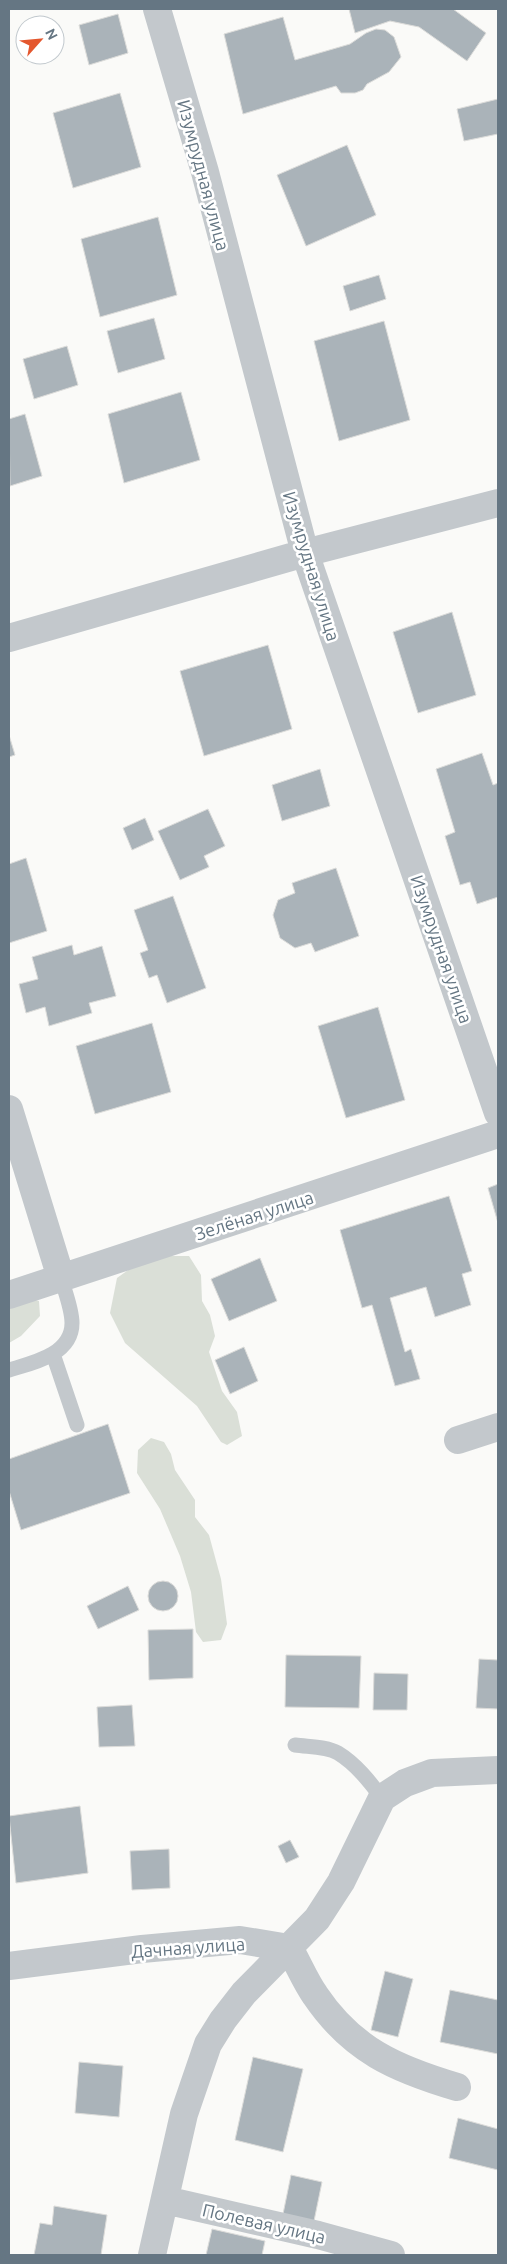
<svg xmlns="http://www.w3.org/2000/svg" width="507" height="2264" font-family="Ubuntu,sans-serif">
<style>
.green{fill:#dadfd7}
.building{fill:#aab3b9;stroke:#dcdcda}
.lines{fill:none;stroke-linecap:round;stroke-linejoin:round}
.lane{stroke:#c3c8cc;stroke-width:15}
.street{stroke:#c3c8cc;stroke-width:28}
.labels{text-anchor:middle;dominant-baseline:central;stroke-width:5;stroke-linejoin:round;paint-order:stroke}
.street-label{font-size:18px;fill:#657683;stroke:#fff}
</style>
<rect width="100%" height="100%" fill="#fafaf8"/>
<path class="green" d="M166,1256H189L201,1275L202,1301L210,1315L215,1336L209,1352L222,1391L237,1412L242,1436L227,1445L221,1442L197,1406L125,1343L110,1313L117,1278L138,1263Z
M23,1297L39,1301L40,1316L21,1336L9,1343V1303Z
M151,1438L164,1442L171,1454L175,1470L195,1500V1517L209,1535L221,1579L227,1624L221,1640L203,1642L196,1632L191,1592L180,1556L160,1509L137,1473L138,1450Z"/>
<path class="building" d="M349,9H453L486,33L467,61L419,27L390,21L355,33Z
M118,14L128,53L89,65L79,25Z
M283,17L295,60L350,44L366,33L376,29L385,30L394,37L401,57L389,72L367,84L363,90L355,93H341L336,86L243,114L224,34Z
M120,93L141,167L73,188L53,113Z
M498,99V134L464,141L457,109Z
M347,145L376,215L306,246L277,175Z
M158,217L177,295L100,317L81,239Z
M379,275L386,299L350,311L343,286Z
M154,318L165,359L118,373L107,331Z
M384,321L410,420L339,441L314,341Z
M67,346L78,385L34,399L23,359Z
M181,392L200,460L124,483L108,414Z
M25,414L42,476L10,486L9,419Z
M452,612L476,695L418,713L393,632Z
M268,645L292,729L204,756L180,671Z
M9,735L15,755L9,757Z
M482,753L493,785L498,783V897L477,904L470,882L460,885L445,836L455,832L436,769Z
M320,769L330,806L282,821L272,785Z
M208,809L225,846L204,856L209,867L180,880L158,831Z
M145,818L154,840L132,850L123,828Z
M26,858L47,931L9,943V864Z
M336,868L359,936L315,952L311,943L295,948L280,938L273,915L278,900L295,893L292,883Z
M173,896L206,988L167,1003L157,975L149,978L140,953L148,950L134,910Z
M72,945L74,955L102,946L116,996L89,1003L92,1013L49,1026L45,1007L26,1013L19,984L38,979L32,957Z
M378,1007L405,1100L346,1118L318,1026Z
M152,1023L171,1092L95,1114L76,1046Z
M498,1184V1223L488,1188Z
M449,1196L472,1271L462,1274L471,1305L435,1317L426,1287L390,1298L405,1352L411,1349L420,1379L395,1386L372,1305L362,1308L340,1230Z
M260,1258L277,1301L229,1321L211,1279Z
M244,1347L258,1381L230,1394L215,1360Z
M108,1424L130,1493L21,1530L9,1491V1459Z
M148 1596a15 15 0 1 1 30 0a15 15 0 1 1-30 0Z
M128,1586L139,1610L98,1629L87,1606Z
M193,1629V1678L149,1680L148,1630Z
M286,1655L361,1656L359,1708L285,1707Z
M479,1659L498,1660V1709L476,1708Z
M374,1673L408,1674L407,1710H373Z
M132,1705L135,1746L99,1747L97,1707Z
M80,1806L88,1873L16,1883L9,1816Z
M290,1840L299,1857L286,1863L278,1846Z
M169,1849L170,1888L132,1890L130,1851Z
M385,1971L413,1979L398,2037L371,2030Z
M450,1990L498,2000V2054L440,2042Z
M253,2057L303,2069L283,2152L235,2140Z
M79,2062L123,2066L119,2117L75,2113Z
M458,2118L498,2129V2170L449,2158Z
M291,2175L322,2182L314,2221L283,2214Z
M54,2206L107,2215L101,2255H34L40,2223L52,2225Z
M212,2229L265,2241L262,2255H206Z"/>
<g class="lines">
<path class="lane" d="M53,1354L77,1425
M9,1370C32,1363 72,1355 72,1323C72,1309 65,1292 61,1278
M295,1745C309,1747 326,1746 338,1753C356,1764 370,1782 382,1798"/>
<path class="street" d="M157,9L205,172L305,553L498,1113
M9,638L305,553L498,503
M9,1109L61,1278
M9,1295L498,1134
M458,1440L498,1427
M289,1948C298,1963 305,1981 315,1995C352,2050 396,2069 457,2087
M9,1966L142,1949L240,1940L289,1948
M165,2200L318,2235L391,2255
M152,2255L184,2114L208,2044L223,2020L244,1993L317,1919L341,1882L382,1798L405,1783L432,1773L498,1770"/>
</g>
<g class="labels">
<g class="street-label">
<text transform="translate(204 175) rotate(75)">Изумрудная улица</text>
<text transform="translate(312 566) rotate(73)">Изумрудная улица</text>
<text transform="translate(442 949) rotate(71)">Изумрудная улица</text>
<text transform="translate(254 1215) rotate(-18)">Зелёная улица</text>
<text transform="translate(188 1947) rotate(-4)">Дачная улица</text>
<text transform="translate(264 2223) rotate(13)">Полевая улица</text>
</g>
</g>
<rect width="507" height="2264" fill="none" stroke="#657683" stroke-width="20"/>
<g transform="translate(40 40) rotate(63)"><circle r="24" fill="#ffffff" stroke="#c1c8cd"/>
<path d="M0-4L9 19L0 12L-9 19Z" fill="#e4572e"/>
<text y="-8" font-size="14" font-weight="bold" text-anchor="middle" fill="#657683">N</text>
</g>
</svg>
